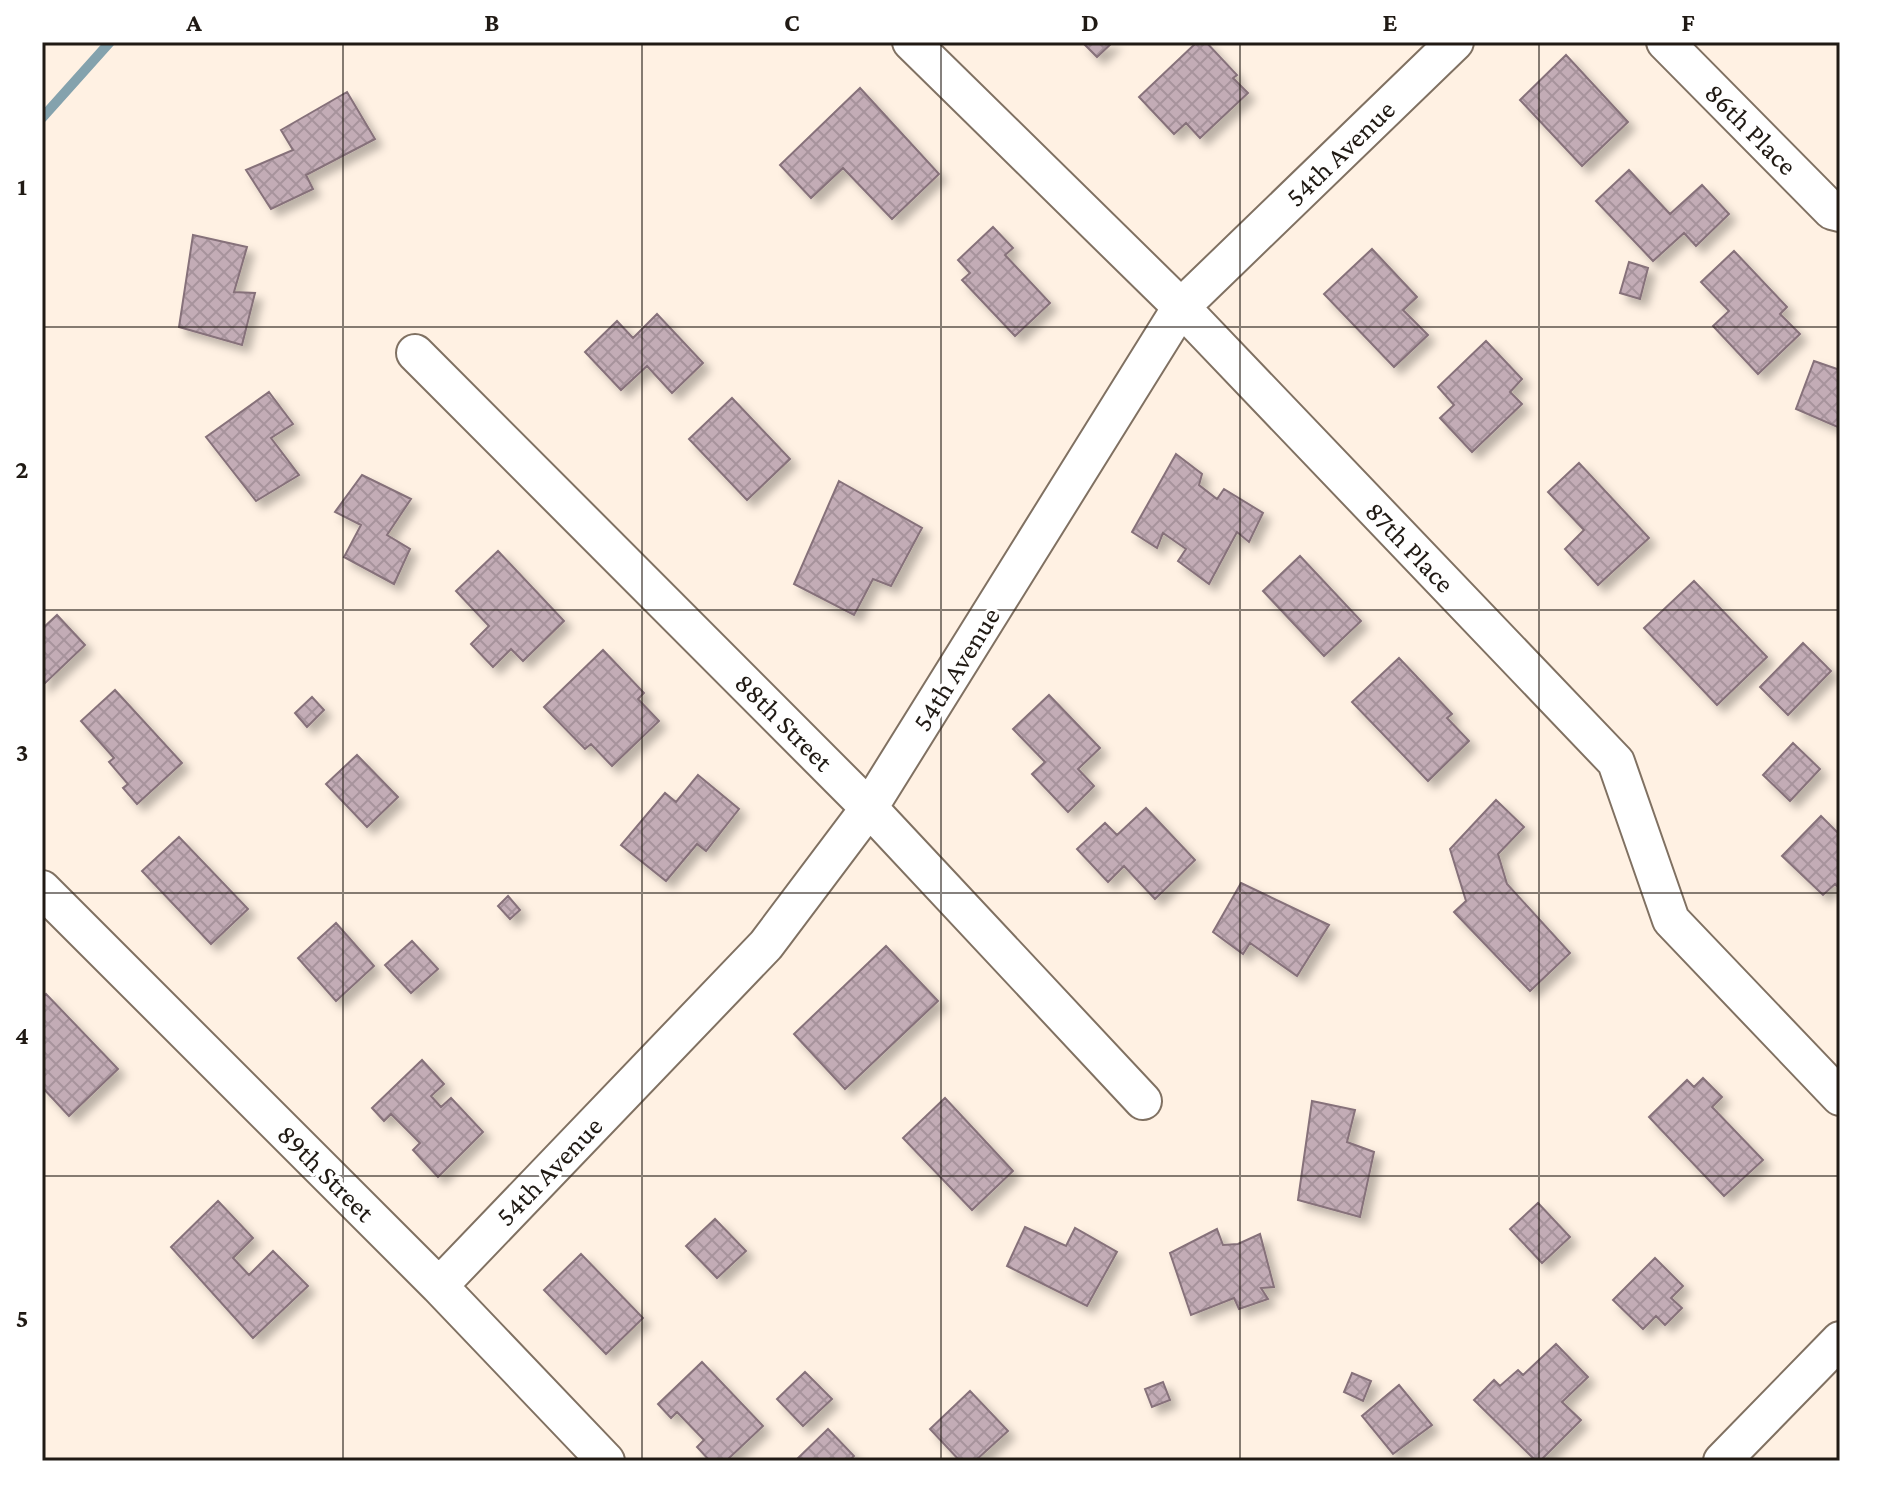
<svg xmlns="http://www.w3.org/2000/svg" width="1882" height="1503" font-family="'Crimson Pro',serif">
<style>
.lines{fill:none;stroke-linecap:round;stroke-linejoin:round}
.stream{stroke:#84a2ad;stroke-width:10}
.building{fill:url(#building-cross-hatch);stroke:#86717a;stroke-width:2;filter:url(#shadow)}
.minor-casing{stroke:#807162;stroke-width:40}
.minor{stroke:#fff;stroke-width:36}
.grid{fill:none;stroke:#201a14;stroke-width:2;stroke-opacity:0.55}
.labels{text-anchor:middle;dominant-baseline:central;stroke-width:7;stroke-linejoin:round;paint-order:stroke}
.street-label{font-size:28px;fill:#201a14;stroke:#fff}
.neatline{fill:none;stroke:#201a14;stroke-width:3}
.grid-label{font-size:26px;text-anchor:middle;font-weight:bold;fill:#201a14}
</style>
<defs>
<pattern id="building-cross-hatch" width="8" height="8" patternUnits="userSpaceOnUse" patternTransform="scale(2)"><rect width="8" height="8" fill="#c3acb6"/><path d="M0 0l8 8M0 8l8-8" fill="none" stroke="#a7939c"/></pattern>
<filter id="shadow"><feDropShadow dx="7" dy="7" stdDeviation="4" flood-color="#0004"/></filter>
</defs>
<rect width="100%" height="100%" fill="#fff1e3"/>
<g class="lines">
<path class="stream" d="M42,118L110,42"/>
</g>
<path class="building" d="M1082,42H1113L1097,57Z
M1197,42H1206L1237,75L1233,78L1248,93L1200,138L1186,123L1174,134L1139,97Z
M1566,55L1628,122L1582,166L1520,100Z
M860,88L939,174L892,219L843,168L811,198L780,165Z
M347,92L375,139L306,175L313,189L271,209L246,170L293,150L281,130Z
M1629,170L1670,214L1702,185L1729,214L1696,246L1684,233L1653,261L1596,201Z
M993,227L1013,248L1005,255L1050,303L1015,336L962,280L970,273L958,260Z
M193,235L247,247L234,292L255,293L242,345L179,327Z
M1372,249L1417,297L1403,310L1428,335L1394,367L1324,294Z
M1734,251L1787,307L1780,314L1800,334L1758,374L1713,326L1729,311L1701,282Z
M1629,262L1648,268L1640,299L1620,293Z
M657,314L703,363L672,393L647,366L621,390L585,352L617,321L633,338Z
M1486,341L1522,379L1510,392L1522,404L1472,452L1440,418L1454,405L1438,387Z
M1814,361L1840,370V428L1796,409Z
M269,392L293,424L271,438L299,475L256,501L206,437Z
M732,398L790,459L747,500L689,439Z
M1176,454L1202,474L1199,485L1217,499L1224,489L1263,513L1249,542L1237,532L1209,584L1178,561L1186,549L1163,533L1157,548L1132,532Z
M1579,463L1649,538L1598,585L1565,549L1584,530L1548,492Z
M362,475L411,499L387,535L410,549L394,584L344,557L361,525L335,512Z
M839,481L922,528L891,586L873,579L854,615L794,584Z
M498,551L564,621L523,661L511,649L493,667L471,644L489,626L456,591Z
M1300,556L1361,621L1324,656L1263,591Z
M1694,581L1767,657L1717,705L1644,628Z
M57,615L85,645L42,686V629Z
M1803,643L1831,671L1788,715L1760,687Z
M603,650L644,693L638,699L659,721L612,766L591,744L585,749L544,707Z
M1399,658L1452,714L1447,718L1469,741L1428,781L1352,702Z
M115,690L182,763L137,804L123,788L128,784L109,762L114,758L81,721Z
M1049,695L1100,748L1078,769L1094,786L1068,812L1032,774L1045,762L1013,729Z
M312,697L324,710L307,727L295,713Z
M1793,743L1820,769L1790,801L1763,775Z
M357,755L398,797L367,827L326,784Z
M698,775L739,809L706,851L697,844L666,881L621,845L665,793L676,802Z
M1496,800L1524,827L1498,854L1507,884L1570,953L1530,991L1454,912L1466,901L1450,849Z
M1146,808L1195,860L1155,899L1124,866L1108,882L1077,849L1105,823L1117,835Z
M1821,816L1840,835V889L1835,884L1823,895L1782,856Z
M179,837L248,909L211,944L142,871Z
M1241,883L1329,925L1297,976L1250,943L1243,954L1213,932Z
M508,896L520,910L510,919L498,906Z
M336,923L374,966L336,1001L298,958Z
M412,941L438,969L411,993L385,965Z
M886,946L938,1001L845,1089L794,1034Z
M46,994L118,1069L69,1116L42,1087V998Z
M422,1060L444,1084L431,1096L441,1107L451,1098L483,1132L438,1177L413,1150L420,1143L391,1114L384,1121L372,1108Z
M1703,1078L1722,1097L1712,1107L1763,1160L1724,1196L1649,1117L1687,1080L1694,1087Z
M945,1098L1013,1171L972,1210L903,1138Z
M1312,1101L1355,1110L1347,1142L1374,1152L1360,1217L1298,1200Z
M218,1201L253,1238L233,1258L249,1275L273,1251L308,1286L253,1338L171,1247Z
M1538,1203L1570,1237L1542,1263L1510,1229Z
M715,1219L746,1251L717,1278L686,1246Z
M1025,1227L1066,1246L1075,1228L1117,1252L1087,1306L1007,1266Z
M1217,1229L1223,1245L1238,1244L1260,1234L1274,1287L1261,1288L1268,1299L1239,1309L1234,1298L1191,1315L1170,1253Z
M581,1254L643,1318L606,1354L544,1290Z
M1655,1258L1683,1286L1671,1298L1682,1308L1665,1325L1656,1316L1643,1329L1613,1300Z
M1556,1344L1588,1377L1562,1402L1581,1420L1540,1461H1536L1474,1400L1494,1380L1500,1386L1518,1370L1523,1375Z
M702,1362L763,1426L726,1461H710L697,1447L704,1440L677,1412L671,1418L658,1404Z
M805,1372L832,1399L803,1426L777,1399Z
M1352,1373L1371,1381L1363,1401L1344,1392Z
M1163,1382L1170,1400L1152,1407L1145,1389Z
M1399,1385L1432,1425L1393,1454L1362,1416Z
M970,1391L1008,1431L975,1461H960L930,1429Z
M828,1429L854,1456L849,1461H795Z"/>
<g class="lines">
<defs>
<path id="minor" d="M911,42L1181,307L1616,762L1671,920L1840,1097
M1665,42L1832,211L1840,213
M415,353L869,808L1143,1101
M42,889L439,1286L606,1461
M439,1286L766,945L869,808L1181,307L1455,42
M1722,1461L1840,1340"/>
</defs>
<use href="#minor" class="minor-casing"/>
<use href="#minor" class="minor"/>
</g>
<path class="grid" d="M343,42V1461M642,42V1461M941,42V1461M1240,42V1461M1539,42V1461M42,327H1840M42,610H1840M42,893H1840M42,1176H1840"/>
<g class="labels">
<g class="street-label">
<text transform="translate(1751 129) rotate(45)">86th Place</text>
<text transform="translate(1340 153) rotate(-44)">54th Avenue</text>
<text transform="translate(1410 547) rotate(46)">87th Place</text>
<text transform="translate(956 669) rotate(-58)">54th Avenue</text>
<text transform="translate(784 722) rotate(45)">88th Street</text>
<text transform="translate(549 1171) rotate(-46)">54th Avenue</text>
<text transform="translate(326 1173) rotate(45)">89th Street</text>
</g>
</g>
<rect width="1882" height="1503" fill="none" stroke="#ffffff" stroke-width="88"/>
<rect x="44" y="44" width="1794" height="1415" class="neatline"/>
<g class="grid-label">
<text x="194" y="31">A</text>
<text x="492" y="31">B</text>
<text x="792" y="31">C</text>
<text x="1090" y="31">D</text>
<text x="1390" y="31">E</text>
<text x="1688" y="31">F</text>
<text x="22" y="195">1</text>
<text x="22" y="478">2</text>
<text x="22" y="761">3</text>
<text x="22" y="1044">4</text>
<text x="22" y="1327">5</text>
</g>
</svg>
